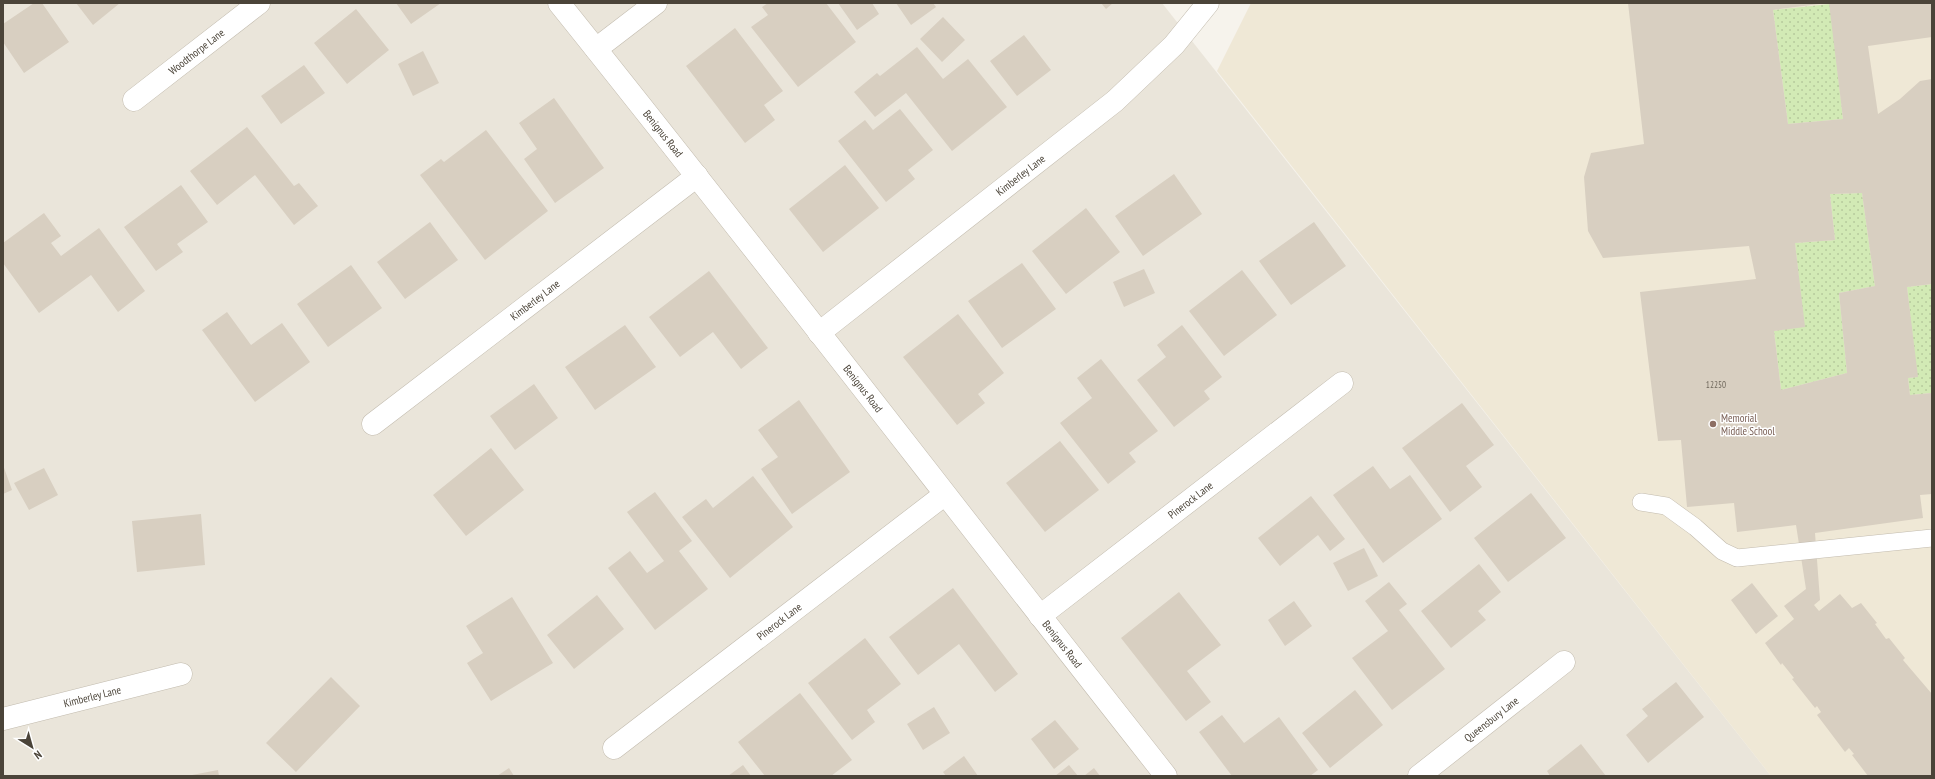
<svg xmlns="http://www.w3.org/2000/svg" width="1935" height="779" font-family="'PT Sans Narrow',sans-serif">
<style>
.residential{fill:#eae5da}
.education{fill:#efe8d6}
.grass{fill:url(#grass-dots)}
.building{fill:#d8cfc1;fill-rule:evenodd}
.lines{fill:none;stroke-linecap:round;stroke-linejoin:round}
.service-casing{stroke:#c2bbae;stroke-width:18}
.minor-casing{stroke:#c2bbae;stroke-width:23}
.tertiary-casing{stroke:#c2bbae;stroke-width:23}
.service{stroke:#fff;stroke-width:17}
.minor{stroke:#fff;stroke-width:22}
.tertiary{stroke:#fff;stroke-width:22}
.education-dot{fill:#8d6e63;stroke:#fff;stroke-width:1.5}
.labels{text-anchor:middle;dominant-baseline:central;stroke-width:3;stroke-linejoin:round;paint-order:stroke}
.number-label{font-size:9px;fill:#6e675b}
.street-label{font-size:11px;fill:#4b4439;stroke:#fff}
.education-label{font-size:11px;fill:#785e54;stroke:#fff;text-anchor:start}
</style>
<defs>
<pattern id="grass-dots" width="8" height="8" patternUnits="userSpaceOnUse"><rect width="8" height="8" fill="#d2eab5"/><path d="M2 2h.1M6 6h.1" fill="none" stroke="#b6ca9c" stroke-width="1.8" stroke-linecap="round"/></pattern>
</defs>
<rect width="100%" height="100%" fill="#f6f3ec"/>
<path class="residential" d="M3,3H1162L1771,776H3Z"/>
<path class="education" d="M1251,3H1932V776H1771L1217,71Z"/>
<path class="grass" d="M1830,4L1843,119L1788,124L1773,10Z
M1862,193L1875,286L1839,293L1847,373L1781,390L1774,331L1804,326L1795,243L1835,240L1830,194Z
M1932,284V393L1910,395L1908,378L1917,377L1907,287Z"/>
<path class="building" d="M34,3H42L69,42L24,73L3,42V24Z
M76,3H120L93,25Z
M396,3H441L411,24Z
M768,3H826L856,42L798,87L751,27L768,15L762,7Z
M838,3H872L879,14L857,30Z
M896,3H933L936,7L911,25Z
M1101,3H1113L1106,9Z
M1628,3H1827L1773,10L1788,124L1843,119L1829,3H1932V37L1868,46L1878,114L1900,99L1920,81L1932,79V284L1907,287L1918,377L1908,378L1910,395L1932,393V494L1920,495L1923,518L1815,533L1820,600L1814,605L1819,611L1840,594L1852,608L1861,603L1877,623L1875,624L1886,639L1889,638L1905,658L1903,660L1932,694V776H1868L1852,755L1854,754L1849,748L1845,752L1817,715L1821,712L1817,706L1815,708L1792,679L1794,678L1782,663L1781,665L1765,643L1794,619L1784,606L1806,589L1796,525L1737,532L1734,503L1687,507L1681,440L1658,441L1640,292L1756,279L1749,246L1603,258L1588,231L1584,177L1591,153L1644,144ZM1862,193L1875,286L1839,293L1847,373L1781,390L1774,331L1805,327L1795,243L1835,240L1830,194Z
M356,9L389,50L347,84L314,43Z
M943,17L965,40L942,62L920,39Z
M735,28L783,91L764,105L775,120L745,143L686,66Z
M1024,35L1051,70L1017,96L990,61Z
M917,47L943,79L968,59L1007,107L952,151L906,93L875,117L854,92L877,73L880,76Z
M423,51L439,83L413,96L398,64Z
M304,65L325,93L281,124L261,96Z
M554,98L604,168L555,203L524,159L537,149L519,123Z
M900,109L933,150L908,170L915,179L886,202L838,141L865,120L873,130Z
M247,127L294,186L299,183L318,206L294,225L255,175L217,205L190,171Z
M486,130L548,211L485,260L420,175L441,159L444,162Z
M845,165L879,208L823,252L789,209Z
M1174,174L1202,214L1143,256L1115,216Z
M181,185L208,222L177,244L183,252L156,271L124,227Z
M1086,208L1120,252L1066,294L1032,251Z
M44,213L61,236L51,243L61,256L99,228L145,291L118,312L91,275L39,313L3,263V243Z
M430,222L458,260L405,299L377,262Z
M1314,222L1346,266L1291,305L1259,261Z
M1022,263L1056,309L1002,348L968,301Z
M351,265L382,308L328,347L297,304Z
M1144,269L1155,293L1124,307L1113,282Z
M1242,270L1277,315L1224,356L1189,311Z
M709,271L768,348L741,369L713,332L680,357L649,317Z
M227,312L251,345L282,323L310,362L255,402L202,330Z
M958,314L1004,373L978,394L985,403L957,425L903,357Z
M625,325L656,367L595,410L565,367Z
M1182,325L1222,377L1204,391L1210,399L1174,427L1137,380L1166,357L1157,345Z
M1101,359L1158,431L1129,453L1136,462L1108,484L1060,423L1092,398L1077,378Z
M534,384L558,418L515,450L490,416Z
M799,400L850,472L792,514L761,469L778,457L758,430Z
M1462,403L1494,445L1466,466L1482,487L1450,512L1402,448Z
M1060,441L1099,490L1045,532L1006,483Z
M491,448L524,490L466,536L433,495Z
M3,465L12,490L3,494Z
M1373,466L1390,489L1410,475L1442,519L1383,563L1333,495Z
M44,468L58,495L29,510L14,483Z
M753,476L793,527L730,578L682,517L706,499L713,508Z
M655,492L692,541L679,551L708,589L655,630L608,568L630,551L647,573L664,561L627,512Z
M1531,493L1566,538L1508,582L1474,538Z
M1311,496L1345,539L1330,551L1318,535L1280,566L1258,538Z
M201,514L205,565L137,572L132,521Z
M1364,548L1378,576L1348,591L1333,563Z
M1479,564L1501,592L1478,611L1486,620L1451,648L1421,611Z
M1389,582L1407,604L1399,610L1445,669L1392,710L1352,658L1388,631L1365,601Z
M1752,583L1778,616L1756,634L1731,600Z
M953,588L1018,674L995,692L959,644L918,675L889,637Z
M1179,592L1221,645L1187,671L1211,702L1186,721L1121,638Z
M597,595L624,629L574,669L547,635Z
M512,597L553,663L491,701L467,663L483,653L466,626Z
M1294,601L1312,626L1285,646L1268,620Z
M865,638L901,684L867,710L875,722L852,740L808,683Z
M331,677L360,706L296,772L266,743Z
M1676,682L1704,717L1648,763L1626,735L1648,716L1642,709Z
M1355,690L1383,725L1330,768L1302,733Z
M800,693L852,760L831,776H765L738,742Z
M934,707L950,733L923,750L907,724Z
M1222,715L1244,743L1279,717L1318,770L1310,776H1232L1199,732Z
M1055,720L1079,749L1054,769L1031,739Z
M1581,744L1606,776H1550L1547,771Z
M964,756L978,776H946L943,772Z
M743,765L751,776H728Z
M1069,765L1078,776H1055Z
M509,768L514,776H497Z
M1094,768L1100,776H1084Z
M218,770L219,776H192V775Z"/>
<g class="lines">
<defs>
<path id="service" d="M1641,502L1666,506L1695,527L1722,551L1737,558L1932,538"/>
<g id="minor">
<path d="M596,49L656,3"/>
<path id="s1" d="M134,100L259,3"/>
<path id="s2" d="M373,424L697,176"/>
<path id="s3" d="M1040,616L1342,383"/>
<path id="s4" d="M3,719L181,674"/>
<path id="s5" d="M614,748L944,495"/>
<path id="s6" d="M1419,776L1564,662"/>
</g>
<g id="tertiary">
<path id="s7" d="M559,3C764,258 963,519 1166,776"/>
<path id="s8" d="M819,333L1115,101L1174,45L1208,3"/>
</g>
</defs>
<use href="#service" class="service-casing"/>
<use href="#minor" class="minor-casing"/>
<use href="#tertiary" class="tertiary-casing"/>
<use href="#service" class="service"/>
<use href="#minor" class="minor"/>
<use href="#tertiary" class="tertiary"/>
</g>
<circle class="education-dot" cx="1713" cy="424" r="4"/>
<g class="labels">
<g class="number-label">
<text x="1716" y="384">12250</text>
</g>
<g class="street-label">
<text stroke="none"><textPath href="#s1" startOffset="79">Woodthorpe Lane</textPath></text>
<text stroke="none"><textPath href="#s7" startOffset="167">Benignus Road</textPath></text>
<text stroke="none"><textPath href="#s8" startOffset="256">Kimberley Lane</textPath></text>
<text stroke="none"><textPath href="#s2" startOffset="204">Kimberley Lane</textPath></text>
<text stroke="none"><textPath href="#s7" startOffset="491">Benignus Road</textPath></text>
<text stroke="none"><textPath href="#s3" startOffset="190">Pinerock Lane</textPath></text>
<text stroke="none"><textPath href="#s5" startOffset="208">Pinerock Lane</textPath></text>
<text stroke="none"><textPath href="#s7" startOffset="815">Benignus Road</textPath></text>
<text stroke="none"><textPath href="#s4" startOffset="92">Kimberley Lane</textPath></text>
<text stroke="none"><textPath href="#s6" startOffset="92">Queensbury Lane</textPath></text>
</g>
<g class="education-label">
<text x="1721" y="418">Memorial<tspan x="1721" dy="13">Middle School</tspan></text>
</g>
</g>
<rect width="1935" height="779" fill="none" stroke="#4b4439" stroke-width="8"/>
<g transform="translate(32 747) rotate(143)" stroke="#ffffff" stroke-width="3" paint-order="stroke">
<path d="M0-3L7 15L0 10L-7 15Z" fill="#4b4439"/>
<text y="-6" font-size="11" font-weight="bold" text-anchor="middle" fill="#4b4439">N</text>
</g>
</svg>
